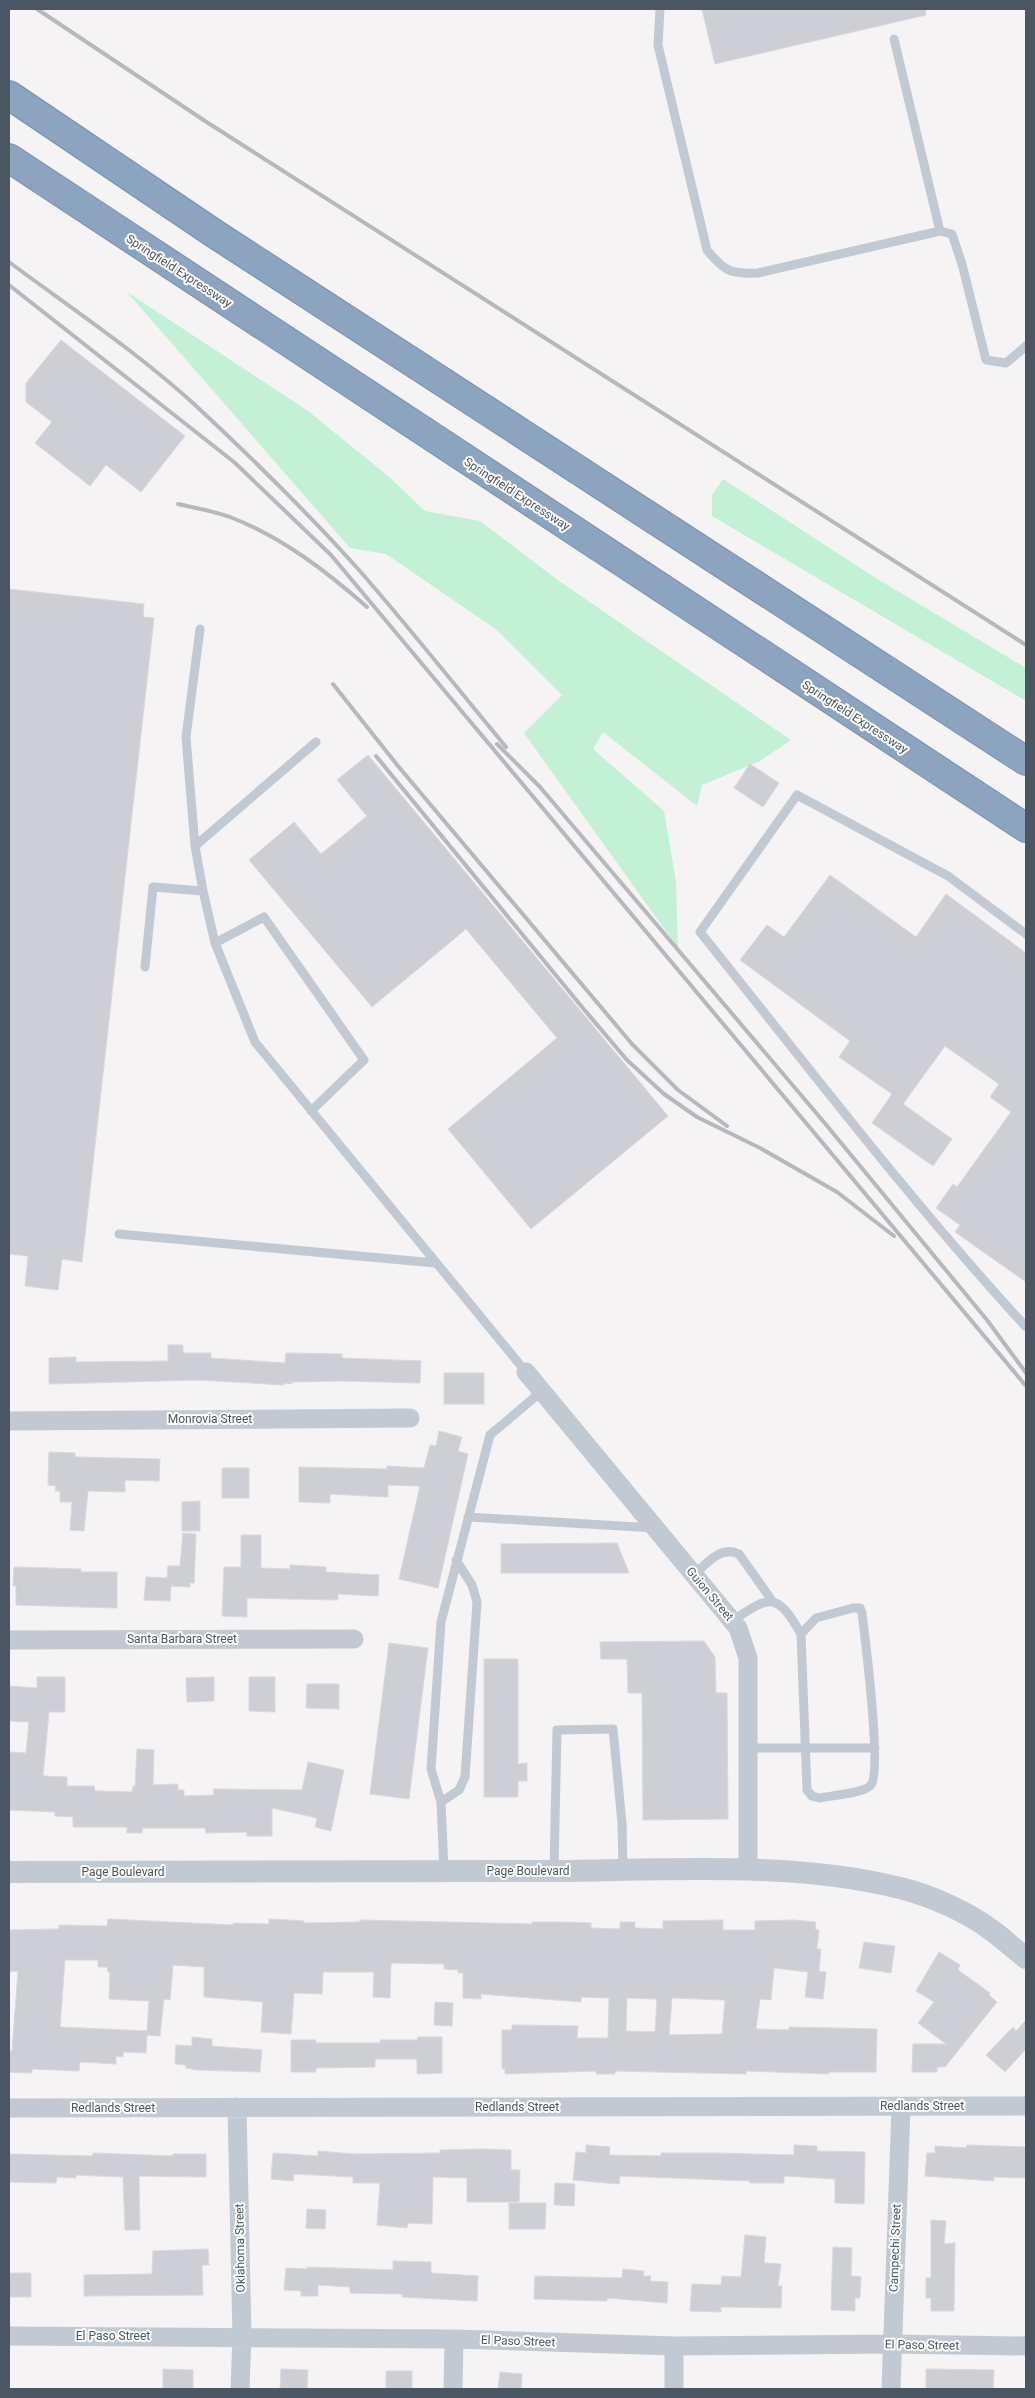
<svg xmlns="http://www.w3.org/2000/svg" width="1035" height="2398" font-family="Roboto,sans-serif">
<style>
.green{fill:#c3f1d5}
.building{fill:#cdcfd5;stroke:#d7d9de;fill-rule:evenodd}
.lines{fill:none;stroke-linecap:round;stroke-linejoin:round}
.motorway-casing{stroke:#7690ad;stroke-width:30}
.service{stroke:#c1cad2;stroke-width:9}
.minor{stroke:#c1cad2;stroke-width:19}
.tertiary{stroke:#c1cad2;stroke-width:22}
.motorway{stroke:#8ba5c1;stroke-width:28}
.rail{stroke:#b5b8bd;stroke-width:4}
.labels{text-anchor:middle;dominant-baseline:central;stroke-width:4;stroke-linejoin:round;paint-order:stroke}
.street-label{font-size:12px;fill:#4a5661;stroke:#fff}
</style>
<rect width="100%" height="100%" fill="#f5f3f3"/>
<path class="green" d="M127,292L308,411L388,476L425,511L480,521L559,581L791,740L760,761L702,785L697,806L603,732L593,749L664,811L676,882L678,948L524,733L562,695L497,630L386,554L350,548Z
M723,479L879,580L1026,668V701L712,516V495Z"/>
<path class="building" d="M702,9H925L926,15L715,64Z
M61,340L185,436L141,492L106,465L90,486L35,443L52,422L26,402V383Z
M9,589L144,604L143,617L154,618L82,1262L62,1259L58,1290L25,1286L28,1256L9,1254Z
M368,755L668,1116L531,1229L448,1129L557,1038L466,929L372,1007L249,860L294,822L321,854L367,816L337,780Z
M750,764L779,783L763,807L734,788Z
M830,875L916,937L946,894L1026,953V1282L955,1232L960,1225L936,1208L953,1184L957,1187L1011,1112L990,1097L999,1084L945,1046L903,1104L952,1139L933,1166L872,1123L892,1094L839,1057L850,1041L740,960L767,925L784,937Z
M168,1345H183V1353H211V1358L285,1363L286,1353L342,1354V1358L421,1361L420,1383L342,1381L292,1382V1384L284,1383V1385L198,1380L49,1384V1358L76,1357V1362L168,1361Z
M444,1373H484V1404H444Z
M439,1431L462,1437L458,1451L468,1454L438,1588L399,1579L420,1486L388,1485V1497L330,1494V1503L299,1502V1467L387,1469V1466L424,1468L430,1445L436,1446Z
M49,1452L75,1453V1457L160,1459L159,1481L125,1480V1492L88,1491L84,1531L70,1530L72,1502H60V1491H55L56,1486L48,1485Z
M222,1468H249V1498H222Z
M200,1501V1531H182V1502Z
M183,1533L196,1534L194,1583H190V1587L171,1586L170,1601L144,1600L146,1577L167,1578L168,1566H180Z
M241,1535H261V1568L290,1569V1565L326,1567V1572L379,1575L378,1596L338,1594V1600L247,1598V1617L222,1616L224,1567H241Z
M617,1543L629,1573H501V1544Z
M14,1567L81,1569V1572H117V1608L16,1605V1586H13Z
M704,1641L715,1657L716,1693H727L728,1819L643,1820L642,1693H628L627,1659H601L600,1642Z
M389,1643L428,1648L409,1799L370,1794Z
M484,1659H518V1764L527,1763V1781H518V1797H484Z
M37,1677H65V1712H49L43,1776L67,1777V1786H94L95,1791H99L132,1792L133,1786H135L137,1749L154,1750L153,1785L178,1784V1790H184V1796L214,1795L213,1789L302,1790L308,1762L344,1770L331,1831L315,1827L317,1818L272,1808V1836H247V1832L206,1833L205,1828H143L142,1833H127V1827H73V1817L55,1816V1812L9,1810V1752L26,1753L29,1722L9,1721V1686L37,1688Z
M214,1677V1701L187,1702L186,1678Z
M249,1677H275V1712L249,1711Z
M307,1684H339V1709L306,1708Z
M108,1919L233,1925V1923L269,1924V1919L304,1921V1923L360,1922V1920L532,1924V1922H564L591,1923V1928L620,1929V1922H635V1928L663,1929V1921L723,1920V1930H755V1921L794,1920L816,1922L815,1929L819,1930L817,1949H821L819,1971L826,1972L823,1999L805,1997L808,1972L774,1968L771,2000L760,1999L756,2029L789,2030V2027L877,2029L876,2072H829V2074L746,2071V2074L615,2071V2074H596V2071L505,2074V2069H502V2030H512V2025L578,2026L577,2038H608L609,1998L581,1997V2002L481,1994V1999L463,1998V1973H458V1970L444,1969V1964L391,1963L390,1998L373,1997L374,1972H323L322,1994L294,1993L291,2034L261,2032L263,2002L204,1997V1967L173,1965L170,2000L164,1999L160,2036L147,2035L146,2053L123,2052V2057L116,2056V2064L80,2062L79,2071L32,2069V2073L9,2072V2051H12L18,1971L9,1972V1930L59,1929V1925L107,1926ZM65,1960H98V1967H107L108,1972L110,1973L109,1999L149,2001L147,2031L60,2027ZM627,1998L657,1999L655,2032L626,2031ZM672,1998L725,2000L722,2034L669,2035Z
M864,1942L895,1946L891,1973L859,1968Z
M939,1952L960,1965L958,1970L990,1993L989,1995L997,2002L945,2067H937V2072H912L913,2044H946L918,2023L934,2002L916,1991Z
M435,2002L453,2003L452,2026L434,2025Z
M1026,2020V2049L1005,2072L986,2055L1013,2027L1016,2031Z
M192,2037L212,2039V2046L262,2050L260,2072L197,2070L186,2068V2065L175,2064L176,2045L192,2046Z
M418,2037H442V2073L417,2074V2059H375V2067L316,2068V2072H291V2040H316V2043H380V2040H417Z
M586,2145L610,2147L609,2155L661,2156V2153H716L794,2155V2145L817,2146V2151L865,2152L864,2204L835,2203V2179L784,2176V2183H750V2181L620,2176L619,2184L573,2180L576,2152L586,2153Z
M967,2145L1026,2147V2178L994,2177V2181L925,2176L927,2153H935V2146L966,2148Z
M483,2149L511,2150V2170H520L519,2202H467V2178L433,2177L432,2224L408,2223L407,2228L377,2225L380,2183H353V2177L294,2174L293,2181L271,2179L273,2153L318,2156V2151L354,2154L440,2153V2150Z
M93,2153L173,2156V2154H206V2177L139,2176L140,2230H125L123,2177L76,2175V2178L57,2177L56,2183L9,2182V2154L93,2156Z
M555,2183L575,2184L574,2206L554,2205Z
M509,2203H546L545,2229H509Z
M307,2209L326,2210L325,2229L306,2228Z
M931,2220L946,2221L944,2244L955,2243L954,2311H931V2298H926V2278H931Z
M745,2235L766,2237L764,2263L781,2264L778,2286H782L781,2308L721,2307V2312L690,2311L692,2284L721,2285L722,2276L741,2277Z
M833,2247L852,2248L851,2276L861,2277L860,2298H855V2311L831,2310Z
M208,2249L209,2265H202L203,2295L84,2296V2275L152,2274L153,2251Z
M393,2261L431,2262V2273L478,2276L477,2301L402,2297V2294L350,2293V2287L318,2285V2296H301V2291L284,2290L286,2268L307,2269V2267L393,2270Z
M623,2269L644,2271L643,2276H651L650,2281L668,2282L667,2303L607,2298V2301L534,2299L535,2276L622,2278Z
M9,2273H31V2297H9Z
M163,2369L193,2370V2389H163Z
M281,2369L308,2370L307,2389H280Z
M926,2369L994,2370L993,2389H926Z
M386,2371H412V2389H386Z
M500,2372L522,2374L521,2389H498Z"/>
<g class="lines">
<defs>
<path id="motorway" d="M9,95L215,234L1026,761
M9,158L1026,828"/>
</defs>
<use href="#motorway" class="motorway-casing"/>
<path class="service" d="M660,9L658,45L707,250C725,272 731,274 758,273L940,231L952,234L962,264L986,360L1006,363L1026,346
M894,39L940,231
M200,629L186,737L195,846L203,891L215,943L255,1042L526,1372
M195,846L316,742
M1026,934L948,876L797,795L700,932C807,1065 911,1202 1026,1327
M215,943L264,917L364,1060L311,1111
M145,967L153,887L203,891
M119,1234L435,1263
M468,1517L655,1528
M694,1575C707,1563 721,1545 739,1554L773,1602
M853,1608H860L862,1613C865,1637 882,1771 871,1785C865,1793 830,1796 819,1798L812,1796L807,1790L801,1634L816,1618Z
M732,1621C770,1595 777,1592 801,1634
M749,1748H875
M441,1802L459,1790L465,1777L477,1602L472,1585L456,1560
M554,1870L557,1730L613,1729L622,1823L623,1870
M444,1871L441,1802L431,1769L441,1622L490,1435L542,1391"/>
<path class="minor" d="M526,1372L738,1628L748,1658V1870
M9,1421L410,1418
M9,1640L354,1639
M237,2107L242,2337L240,2389
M9,2108L1026,2106
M9,2336L454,2339L674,2346L891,2344L1026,2346
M453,2389L454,2339
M674,2389V2346
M891,2389L901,2107"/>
<path class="tertiary" d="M9,1872C191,1871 374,1871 557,1871C667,1870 794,1861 900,1888C932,1896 968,1912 994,1932C1005,1940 1015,1950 1026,1958"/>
<use href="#motorway" class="motorway"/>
<path class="rail" d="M37,9L205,121L1026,645
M9,262C71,308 137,352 194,404C251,457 307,512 359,570C409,627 457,688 506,747
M9,285L234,462L331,555L1026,1386
M178,504C195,508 214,511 230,517C282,537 326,571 367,607
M333,684L398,766L632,1044L678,1090L727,1126
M497,744L540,787L823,1121L987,1320L1026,1373
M376,756L582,1007L627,1060L664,1094L697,1117L760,1148L837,1192L894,1236"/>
</g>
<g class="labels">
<g class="street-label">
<text transform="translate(179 271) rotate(33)">Springfield Expressway</text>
<text transform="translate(517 494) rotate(33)">Springfield Expressway</text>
<text transform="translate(855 717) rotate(33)">Springfield Expressway</text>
<text x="210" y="1419">Monrovia Street</text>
<text transform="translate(710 1594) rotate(50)">Guion Street</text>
<text x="182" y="1639">Santa Barbara Street</text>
<text x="528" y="1871">Page Boulevard</text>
<text x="123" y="1872">Page Boulevard</text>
<text x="922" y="2106">Redlands Street</text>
<text x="517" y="2107">Redlands Street</text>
<text x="113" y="2108">Redlands Street</text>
<text transform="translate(240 2248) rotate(-91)">Oklahoma Street</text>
<text transform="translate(895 2248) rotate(-88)">Campechi Street</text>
<text x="113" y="2336">El Paso Street</text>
<text transform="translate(518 2341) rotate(2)">El Paso Street</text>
<text transform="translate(922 2345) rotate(1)">El Paso Street</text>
</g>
</g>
<rect width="1035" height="2398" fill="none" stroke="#4a5661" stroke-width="20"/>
</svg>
